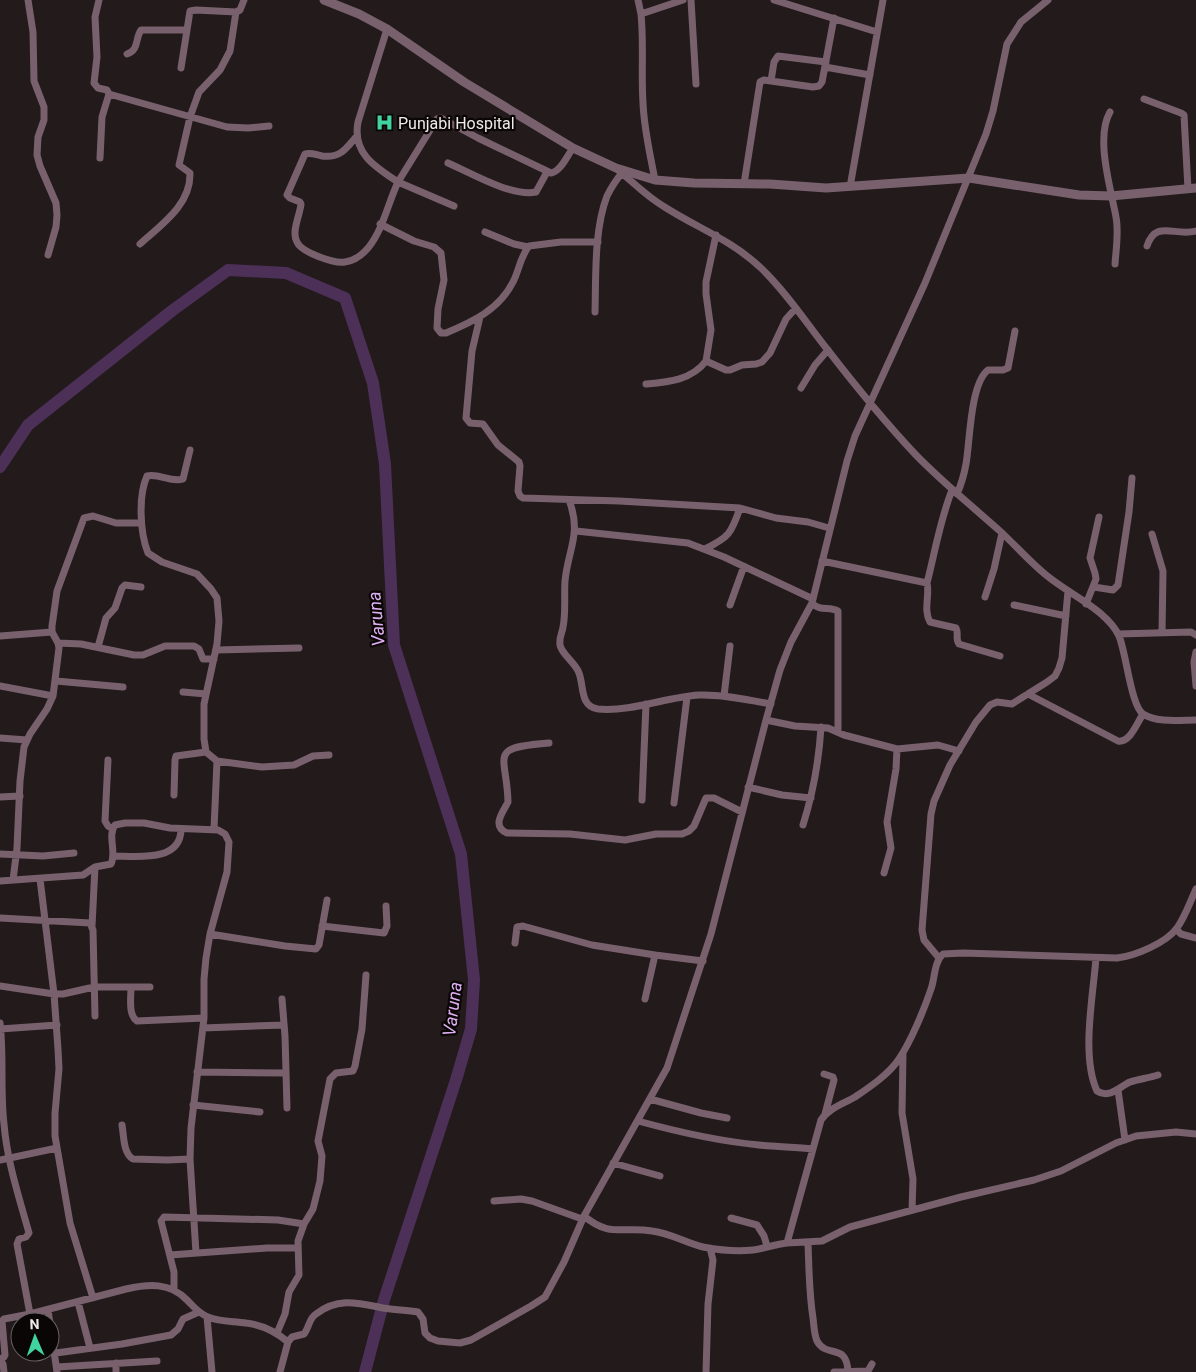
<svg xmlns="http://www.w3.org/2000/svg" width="1196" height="1372" font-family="Roboto,sans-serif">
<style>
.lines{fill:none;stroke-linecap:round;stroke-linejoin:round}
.river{stroke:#4d3058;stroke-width:12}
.minor{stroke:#78616d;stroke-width:7}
.tertiary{stroke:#78616d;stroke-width:9}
.labels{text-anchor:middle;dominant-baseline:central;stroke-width:4.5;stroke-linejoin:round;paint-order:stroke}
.poi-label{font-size:16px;fill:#f1eaeb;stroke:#0a0606;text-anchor:start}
.water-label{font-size:18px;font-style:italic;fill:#ddaef1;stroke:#0a0606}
</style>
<rect width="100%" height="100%" fill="#231a1b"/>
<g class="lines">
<path class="river" d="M0,467L28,425L173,310L228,270L286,273L345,298L373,383L385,464L394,645L461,854L474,980L471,1029L456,1080L384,1300L365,1372"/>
<path class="minor" d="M28,0L33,32L34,81L44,107V120L38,137L37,155L40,166L56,203L57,215L56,227L48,255
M99,0L95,17L97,57L94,83L98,88L107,90L109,94L102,117L100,158
M638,0L641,14
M691,0L696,84
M774,0L877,32
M127,54C139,50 135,39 141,30H186
M825,67L870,75
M181,68L190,11L196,10L236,12L240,10L244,0
M771,81L774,62L778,56L826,62
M109,94L227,127L248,128L269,126
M1144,99L1181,113L1184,115L1188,189
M1110,112C1095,138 1111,189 1116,217C1119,232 1116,249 1115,264
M356,137C345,150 340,158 322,156C316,155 311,152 305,154L287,195L290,198L300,202L301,204C300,215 291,232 297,242C301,252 334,264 345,262C353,261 362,255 368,248C383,230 388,203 398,182C375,167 352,153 358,122L387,29
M448,163C471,173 511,197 536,192L547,172
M618,170C633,182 646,196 663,206C697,228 730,239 761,268C786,292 805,321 827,349C854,384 884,421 915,454C942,482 972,506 1001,532C1016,546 1030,562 1046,575C1063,589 1083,599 1100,613C1107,619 1115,627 1119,636C1126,652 1131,706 1143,714C1157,723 1180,720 1196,720
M655,180C650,154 644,129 643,103C641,73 644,44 641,14L683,0
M744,184L760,82L764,80L813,87L819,86L822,82L834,18
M850,187L883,0
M454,206L398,182L437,119L441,118L478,138L551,173C561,171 567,156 573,148
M380,224L414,241L434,247L441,253L444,280L438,309L437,328L441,333H446C472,322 499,310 513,282C519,271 520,257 529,246L561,242H598
M485,232L514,244L528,247
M140,244C161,225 191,205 190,173L179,165L190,117L199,92L220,70L230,51L236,12
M1147,246C1156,219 1175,237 1196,231
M595,312C596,276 594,230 607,196C611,188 616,180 622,173
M480,317L472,351L466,418L470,423L483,424L498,445L519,462L520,466L518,491L520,496L523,498L619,501L740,508L776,518L808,522L829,528
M706,361L711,330L706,294V282L716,235
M646,384C668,382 692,380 706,361L726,370H730L742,365L756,364L762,362L770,353L786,319L796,308
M801,388L815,365L828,350
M190,450L183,479C171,483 159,473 147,476C138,496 140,533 148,553L162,562L197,574L211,589L217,598L219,621L217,644L204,704V739L206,752L217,761L262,767L294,765L313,756L329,755
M957,494C961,485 964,475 966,464C970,442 970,384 988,370H1003L1008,368L1015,331
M569,500C582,534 568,549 565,581C564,595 566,614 563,627C562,634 559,637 560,645C562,655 575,662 579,673C584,686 580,707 598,709C632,712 666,697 699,695C723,694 747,700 771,704
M576,531L688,543L724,557L813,599
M1152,534L1163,571L1162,633
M705,549C729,537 731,534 740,508
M822,561L927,583C930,595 923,610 930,622L956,628C959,633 955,639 959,644L1000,656
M927,583C935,552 940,520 952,490
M1094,587L1113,590L1118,585L1129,512L1132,478
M985,597L994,569L1002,533
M812,603C820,612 829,606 838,611V732
M1086,604L1096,579L1095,573L1090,558L1099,517
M730,605L744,566
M1014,605L1066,616
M1118,634L1191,632L1196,635
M0,636L52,632
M58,643L81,644L134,655H143L165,646H194L199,649L203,659H214
M98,647L106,618L115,608L122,588L125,585L141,587
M216,650L299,648
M1196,652L1194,662L1196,686
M56,681L123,687
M0,686L53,696
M183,692L206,694
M1028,694L1118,741C1130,743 1137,723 1143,714
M724,696L730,646
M766,720L795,726L828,728L844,735L897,749L938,745L959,751
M0,738L27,740
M549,743C486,748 507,754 508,802C503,812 491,826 507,833L570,834L625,840L656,834H682L689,831L694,826L706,798H714L742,812
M108,760L105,821L108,826L112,828
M748,787L782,795L811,798
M174,795L175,760L176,756L206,752
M0,797L20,796
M642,800L646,704
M674,803L687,697
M803,825C813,793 819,761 821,727
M214,829L217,761
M0,854L43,856L74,853
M113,856C136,856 181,863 181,829
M884,873L891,848L887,822L896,769L897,749
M40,879L54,994L58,1049L59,1069L55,1113V1136L70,1223L93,1298
M13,880L17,848L20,781L24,747L30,734L47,709L53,696L59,648L58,643L52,632V626L57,591L84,518L93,516L116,523H141
M0,881L83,875L95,867L111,864C117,852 107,836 115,825L125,823H144L170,828L218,830L225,834L229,842L227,872L210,934L206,958L204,979V1018L191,1128L190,1159L196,1253
M0,918L90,923L93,930L95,1016
M92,926L95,867
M322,926L384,933L387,926L386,906
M1176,929L1181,934L1196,938
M210,934L285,946L316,949L319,945L327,900
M515,943L517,927L523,926L592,945L655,955L703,961
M939,958L924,940L922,930L931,814L934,801L950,765L976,722L990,705L997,702L1012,704L1047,682L1055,676L1059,668L1062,658L1068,591
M1096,958C1093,997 1081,1056 1097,1091C1109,1099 1119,1087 1130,1082C1139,1079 1149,1078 1158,1075
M0,986L54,994H63L94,987H150
M131,987C131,998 128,1015 137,1021L204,1018
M282,999L285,1036L287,1108
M645,999L655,955
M0,1023C4,1057 0,1090 4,1124C7,1161 19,1197 29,1233L26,1237L19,1239L17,1244L30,1314L126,1289C148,1284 170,1282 187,1300C193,1306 199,1314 208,1317C220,1322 233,1321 246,1323C262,1325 276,1332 288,1342
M203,1028L284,1025
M0,1029L57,1025
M903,1054L902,1113L913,1179L912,1210
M197,1072L286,1073
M824,1074L833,1077L834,1080L825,1114
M1118,1090L1125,1140
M650,1099L701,1113L727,1118
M193,1105L260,1112
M638,1121C678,1132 718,1141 759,1145C777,1147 795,1147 813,1149
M122,1125C124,1136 123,1153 133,1159L168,1160L190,1159
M0,1160L57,1148
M613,1163L660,1176
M494,1201L521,1199L532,1201L582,1219
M584,1216C610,1238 623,1226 652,1231C670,1233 686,1243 703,1247C719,1250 737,1252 753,1250C764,1249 775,1244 787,1243L821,1120C829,1108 843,1104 855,1097C870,1087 889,1074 899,1059C911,1041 924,1010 931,989C935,978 934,962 943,954L963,953L1117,958C1135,956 1166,943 1177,928C1185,917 1190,902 1196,889
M731,1218L757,1225L764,1236L767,1246
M787,1243L822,1241L850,1227L961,1197L1034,1180L1061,1171L1116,1143L1136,1136L1176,1132L1196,1134
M808,1243C809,1268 809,1293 813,1318C814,1325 814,1334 817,1341C827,1359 846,1342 848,1371
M170,1255L267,1248H298
M174,1289V1272L161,1221L164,1217L278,1220L304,1224
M78,1302L90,1348
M48,1310L57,1372
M207,1317L212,1372
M277,1333L285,1314L289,1292L299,1275L298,1241L304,1224L313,1209L320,1181L322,1156L318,1141L330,1079L336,1073L353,1071L355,1066L362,1029L366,975
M56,1353L122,1344L171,1335L178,1329L183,1319L199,1312
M0,1359L4,1357L5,1355L2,1321L4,1319L30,1314
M0,1360L3,1364L4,1372
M116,1363V1372
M57,1367L157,1361
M280,1372L288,1342L292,1337L304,1334C309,1328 309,1318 316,1314C338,1297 358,1303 383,1308C395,1310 406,1310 418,1312L423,1319L425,1333L430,1338L438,1341L460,1343L471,1340L531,1306L545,1297L564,1262L584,1216L667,1068L711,934L766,720L780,670L791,642L812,603L847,461L855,436L925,283L986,134L993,111L1007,44L1021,22L1048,0
M706,1372L708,1304L713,1260L710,1248
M834,1372L868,1371L872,1364"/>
<path class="tertiary" d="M324,0L359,14L387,29L464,82L573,148L616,168L655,180L694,183L770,184L826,188L969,178L1079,195L1111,196L1196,188"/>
</g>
<defs>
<symbol id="hospital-bare" viewBox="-9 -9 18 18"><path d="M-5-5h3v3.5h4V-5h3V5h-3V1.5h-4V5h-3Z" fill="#42d4a0" stroke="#0a0606" stroke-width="2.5" paint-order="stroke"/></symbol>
</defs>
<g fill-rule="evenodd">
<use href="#hospital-bare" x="372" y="110" width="25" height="25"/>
</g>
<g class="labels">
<g class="poi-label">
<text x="398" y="123">Punjabi Hospital</text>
</g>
<g class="water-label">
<text transform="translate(376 619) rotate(-95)">Varuna</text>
<text transform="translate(452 1009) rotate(-83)">Varuna</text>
</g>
</g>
<g transform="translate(35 1337) rotate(358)"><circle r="24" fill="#0a0606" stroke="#666162"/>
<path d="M0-4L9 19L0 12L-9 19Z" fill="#42d4a0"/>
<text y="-8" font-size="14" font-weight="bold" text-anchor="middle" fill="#f1eaeb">N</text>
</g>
</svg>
